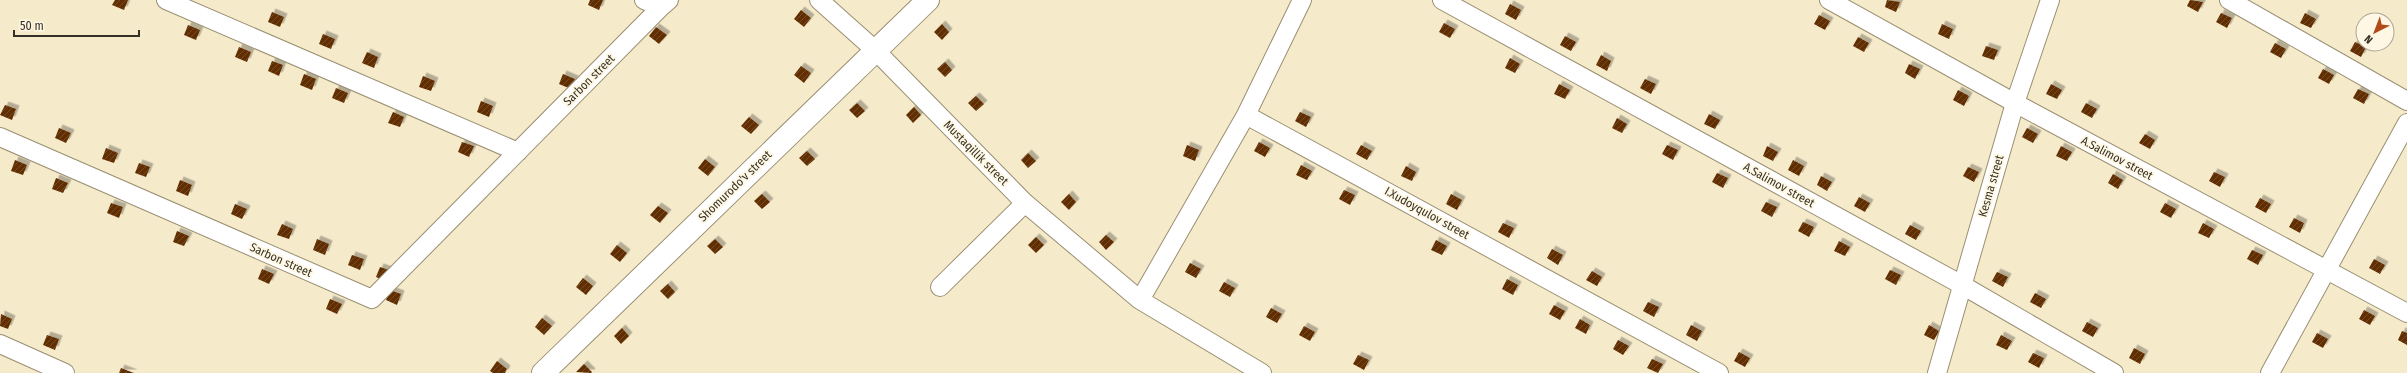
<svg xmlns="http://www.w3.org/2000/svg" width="2407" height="373" font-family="'Fira Sans Condensed',sans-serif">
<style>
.building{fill:url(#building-hatch);filter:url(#shadow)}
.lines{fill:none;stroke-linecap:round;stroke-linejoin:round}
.minor-casing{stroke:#9a8f72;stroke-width:20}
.tertiary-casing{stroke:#9a8f72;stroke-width:24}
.minor{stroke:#fff;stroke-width:18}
.tertiary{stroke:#fff;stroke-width:22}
.labels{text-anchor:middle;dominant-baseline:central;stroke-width:4;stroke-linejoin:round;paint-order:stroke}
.street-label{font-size:12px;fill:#353024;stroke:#fef7e4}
</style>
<defs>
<pattern id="building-hatch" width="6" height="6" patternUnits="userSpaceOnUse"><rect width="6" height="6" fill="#612f04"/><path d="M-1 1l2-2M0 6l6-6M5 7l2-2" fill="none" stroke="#744c29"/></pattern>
<filter id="shadow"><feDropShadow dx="3.5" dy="-3.5" stdDeviation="0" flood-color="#0004"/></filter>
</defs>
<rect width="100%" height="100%" fill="#f5eaca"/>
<path class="building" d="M115,0H128L124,10L112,5Z
M590,0H603L599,10L588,5Z
M1887,0L1900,2L1896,12L1885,7Z
M2190,0L2203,2L2198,12L2187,6Z
M1510,4L1521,10L1516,20L1505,14Z
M801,10L811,18L804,27L794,19Z
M272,12L284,17L280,27L268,22Z
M2221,13L2232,18L2227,28L2216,22Z
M2305,13L2316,19L2311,28L2300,23Z
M1819,15L1830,21L1825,30L1814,24Z
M1444,23L1455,29L1450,38L1439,32Z
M942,24L949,32L942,40L934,32Z
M1942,24L1953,29L1949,39L1938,34Z
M188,25L200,30L196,40L184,35Z
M656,27L667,35L659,44L649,36Z
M323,34L335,39L331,49L319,44Z
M1565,36L1576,42L1571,51L1560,45Z
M1858,37L1869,43L1864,52L1853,46Z
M2355,42L2366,47L2361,57L2350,51Z
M2275,43L2286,49L2281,58L2270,52Z
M1986,46L1998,50L1994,60L1982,56Z
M239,47L251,52L247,62L235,57Z
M367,52L378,57L374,68L362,63Z
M1601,55L1611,61L1607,71L1596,65Z
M1510,58L1520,64L1515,73L1505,68Z
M272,61L283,65L279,76L268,71Z
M945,62L952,70L945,77L937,69Z
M1909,64L1920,69L1915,79L1905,73Z
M801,66L811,73L804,83L794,75Z
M2323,69L2334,75L2329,84L2318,78Z
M304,74L316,79L312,90L300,85Z
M563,74L575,79L571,89L559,84Z
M423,76L435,81L431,91L419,87Z
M1645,79L1656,84L1651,94L1640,88Z
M1559,84L1570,90L1565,99L1554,94Z
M2051,84L2062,90L2057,99L2046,94Z
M336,88L348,93L344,103L332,98Z
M2358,89L2369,94L2364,104L2353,98Z
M1958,90L1969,96L1964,106L1953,100Z
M976,96L984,104L976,111L968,103Z
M481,101L493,106L489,117L477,112Z
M857,103L865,111L857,118L849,110Z
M2086,103L2097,109L2092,118L2081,112Z
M5,105L16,109L12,120L0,115Z
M914,107L921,115L913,123L906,115Z
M393,112L404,117L400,127L388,123Z
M1300,112L1311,117L1306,127L1295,121Z
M1709,114L1720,120L1715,129L1704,124Z
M749,117L759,125L751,134L741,126Z
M1617,118L1627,124L1622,133L1612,128Z
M59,128L71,133L66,143L55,138Z
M2027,128L2038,134L2033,143L2022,137Z
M2145,134L2155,140L2150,149L2139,143Z
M462,142L474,146L469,157L458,152Z
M1259,142L1270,148L1265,157L1254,151Z
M1187,145L1199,150L1195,161L1183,156Z
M1361,145L1372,151L1367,160L1356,154Z
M1667,145L1678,150L1673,160L1662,154Z
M1767,146L1778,152L1773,161L1763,156Z
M2061,146L2072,152L2067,161L2056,156Z
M106,148L118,153L114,163L102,159Z
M807,151L815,159L807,166L799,158Z
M1028,153L1036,161L1028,168L1021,160Z
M705,159L715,167L708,176L698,168Z
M15,160L27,165L23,175L11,171Z
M1793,160L1804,166L1799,176L1788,170Z
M139,163L150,167L146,177L135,173Z
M1301,165L1312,171L1307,180L1296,175Z
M1406,166L1416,172L1412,181L1401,176Z
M1968,167L1979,172L1974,182L1963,176Z
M2214,172L2225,177L2220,187L2209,181Z
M1717,173L1728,178L1723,188L1712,182Z
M2113,174L2123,180L2118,189L2108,183Z
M1821,176L1832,182L1827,191L1817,185Z
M56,178L68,183L63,193L52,189Z
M180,180L192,185L188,196L176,191Z
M1344,190L1355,195L1350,205L1339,199Z
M762,194L770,202L762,209L754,201Z
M1069,194L1076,202L1069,210L1061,202Z
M1451,194L1462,200L1457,210L1446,204Z
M1859,197L1870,203L1865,212L1854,206Z
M2260,198L2271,204L2266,213L2255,207Z
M1766,202L1777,207L1772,217L1761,211Z
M111,203L123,207L119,218L107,213Z
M2165,203L2176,209L2171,218L2160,212Z
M235,204L247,209L242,219L231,214Z
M658,206L668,213L660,223L650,215Z
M2294,218L2304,223L2300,233L2289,227Z
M1803,222L1814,227L1809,237L1798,231Z
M1503,223L1514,228L1509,238L1498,232Z
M2203,223L2214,229L2209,238L2198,233Z
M282,224L293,229L289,239L277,235Z
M1910,225L1921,231L1916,240L1905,234Z
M177,231L189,236L184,246L173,242Z
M1106,235L1114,242L1106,250L1099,242Z
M1036,237L1044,245L1036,253L1028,245Z
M317,239L329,244L325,255L313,250Z
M715,239L723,247L715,254L707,246Z
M1436,240L1447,246L1442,255L1431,250Z
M1839,241L1850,247L1845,256L1834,251Z
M617,245L627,253L620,262L610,254Z
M1552,249L1563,255L1558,265L1547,258Z
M2252,250L2263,255L2258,265L2247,259Z
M352,255L364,259L360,270L348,265Z
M2374,259L2385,265L2380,274L2369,268Z
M1190,263L1201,269L1196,278L1185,272Z
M380,267L392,271L387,282L376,277Z
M262,269L274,274L269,284L258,279Z
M1890,270L1901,275L1896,285L1885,279Z
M1592,271L1602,277L1597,286L1586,280Z
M1997,272L2008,277L2003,287L1992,281Z
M583,278L593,286L586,295L576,287Z
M1507,279L1518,285L1513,295L1502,289Z
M1224,282L1235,288L1230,297L1219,291Z
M668,284L675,292L668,299L660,291Z
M390,290L401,294L397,305L386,300Z
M2035,293L2046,299L2041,308L2030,302Z
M330,299L342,304L337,314L326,309Z
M1648,302L1659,307L1654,317L1643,311Z
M1554,305L1565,311L1560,320L1549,314Z
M1271,308L1282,314L1277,323L1266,317Z
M2364,310L2375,316L2370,325L2359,319Z
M1,314L12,319L8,329L0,326Z
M542,318L552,326L544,335L535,327Z
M1580,319L1590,325L1586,334L1575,328Z
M2087,322L2098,328L2093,337L2082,331Z
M1691,325L1702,331L1697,341L1686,335Z
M1929,325L1939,331L1934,340L1924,335Z
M1304,326L1315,332L1310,341L1299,335Z
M622,328L629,336L621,344L614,336Z
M2402,331L2407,333V345L2398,340Z
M2317,333L2328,339L2323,348L2312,342Z
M47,335L59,339L55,350L43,345Z
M2001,335L2012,341L2007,350L1996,345Z
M1618,340L1629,346L1623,355L1613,349Z
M2134,348L2145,354L2140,364L2129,358Z
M1739,352L1750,358L1745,367L1734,361Z
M2033,353L2044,358L2039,368L2028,362Z
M1358,355L1369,360L1364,370L1353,364Z
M1652,359L1663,364L1658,373L1647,368Z
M497,361L507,369L505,373H493L490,371Z
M584,364L592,372L591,373L576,372Z
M121,368L134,373H119Z"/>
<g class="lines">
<defs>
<path id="minor" d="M166,0L518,152
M644,0L661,7L669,0
M819,0L875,50L1025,203L1140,300
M1302,0L1246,115L1719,373
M1442,0L1962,285L2114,373
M1829,0L2015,103L2407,313
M2229,0L2407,101
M1246,115L1140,300L1262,373
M0,137L372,299L661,7
M940,287L1025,203
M0,344L65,373
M1937,373L2015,103L2050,0
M2270,373L2407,123"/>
<path id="tertiary" d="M543,373L928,0"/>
</defs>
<use href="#minor" class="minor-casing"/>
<use href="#tertiary" class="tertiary-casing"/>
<use href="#minor" class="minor"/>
<use href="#tertiary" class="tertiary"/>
</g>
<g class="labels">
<g class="street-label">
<text transform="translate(589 80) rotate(-45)">Sarbon street</text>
<text transform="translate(976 153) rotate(45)">Mustaqillik street</text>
<text transform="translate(2117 158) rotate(28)">A.Salimov street</text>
<text transform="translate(1779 185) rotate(29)">A.Salimov street</text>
<text transform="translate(735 186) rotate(-44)">Shomurodo'v street</text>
<text transform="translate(1991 186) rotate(-74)">Kesma street</text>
<text transform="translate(1427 213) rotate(29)">I.Хudoyqulov street</text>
<text transform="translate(281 260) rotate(24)">Sarbon street</text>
</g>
</g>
<g transform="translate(2375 32) rotate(222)"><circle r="19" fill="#fef7e4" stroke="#aea797"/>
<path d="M0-3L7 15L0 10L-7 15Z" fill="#af4b1a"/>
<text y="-6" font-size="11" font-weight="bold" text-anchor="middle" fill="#353024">N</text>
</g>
<path d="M14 30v6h125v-6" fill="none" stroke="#353024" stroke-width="2"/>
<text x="20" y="30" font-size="12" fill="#353024" stroke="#fef7e4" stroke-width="3" paint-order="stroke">50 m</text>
</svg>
